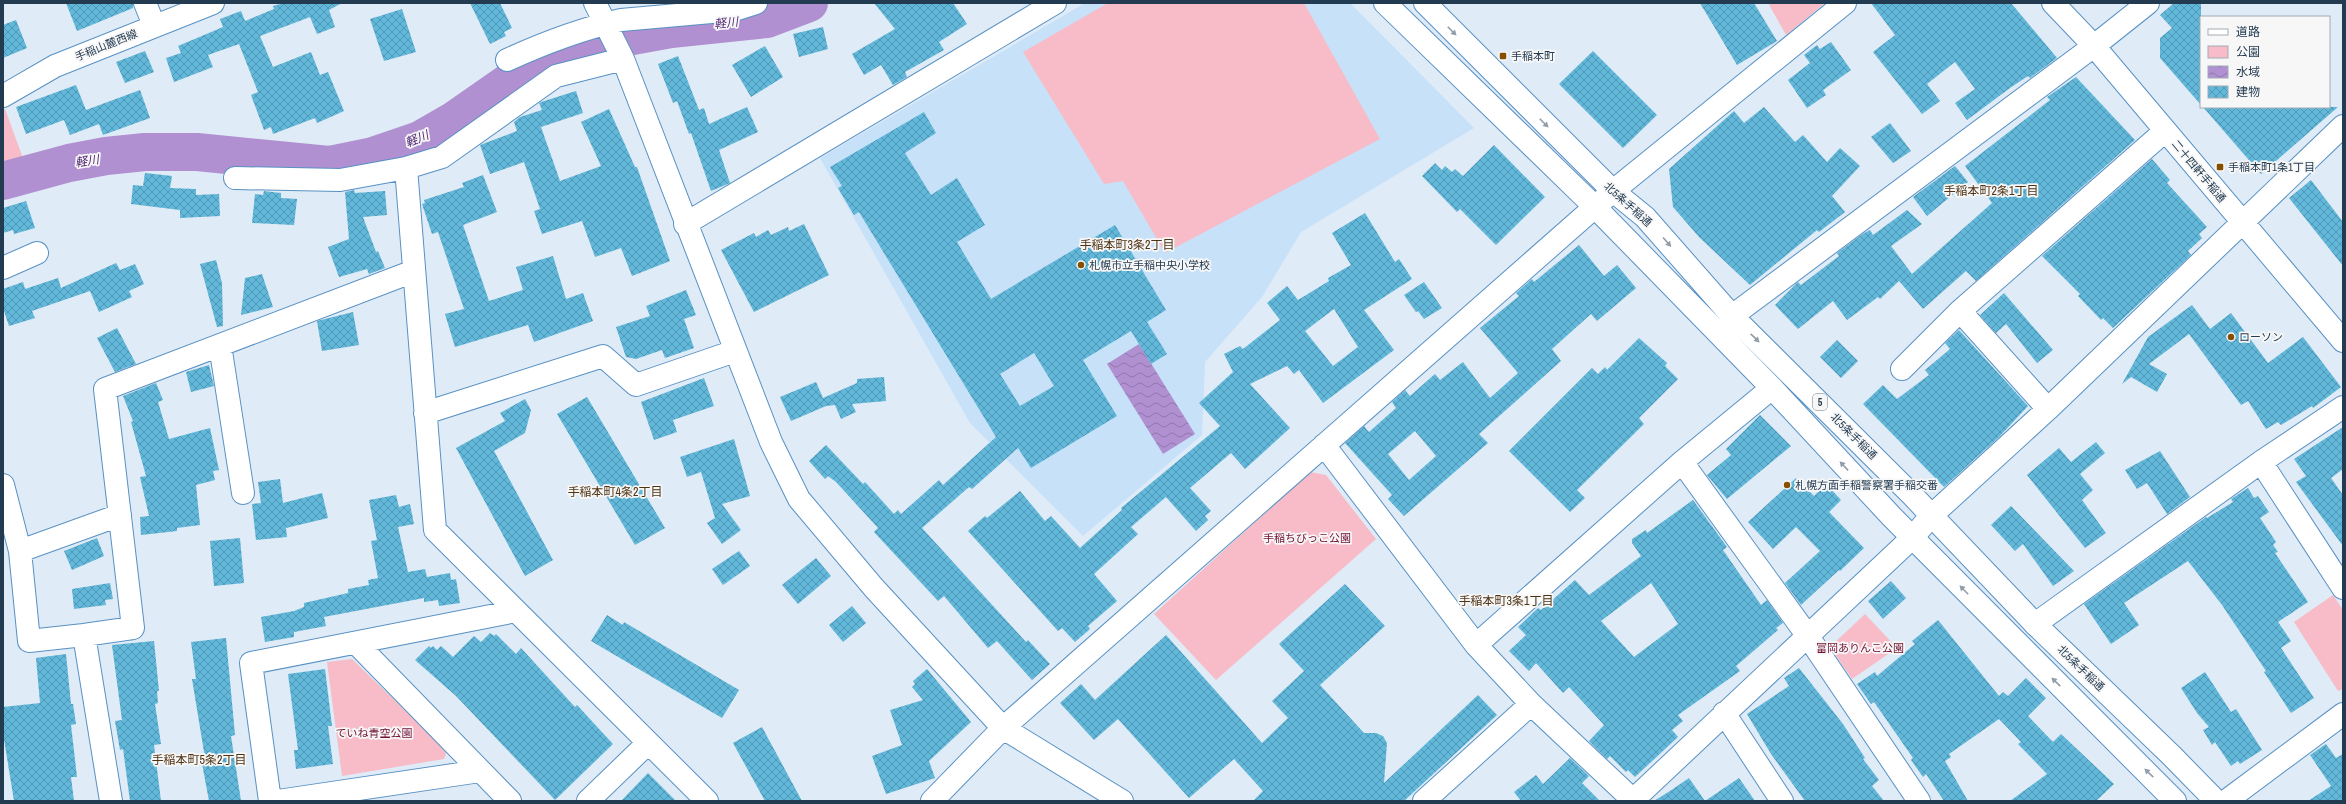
<svg xmlns="http://www.w3.org/2000/svg" width="2346" height="804" font-family="'Archivo Narrow','Noto Sans JP',sans-serif">
<style>
.built{fill:#c7e1f9}
.green{fill:#f7bcc7}
.water{fill:url(#water-waves)}
.lines{fill:none;stroke-linecap:round;stroke-linejoin:round}
.river{stroke:#b090d1;stroke-width:38}
.building{fill:url(#building-cross-hatch);fill-rule:evenodd}
.minor-casing{stroke:#5891c4;stroke-width:24}
.highway-casing{stroke:#5891c4;stroke-width:24}
.minor{stroke:#fff;stroke-width:22}
.highway{stroke:#fff;stroke-width:22}
.oneway{fill:#919da8}
.poi-dot{fill:#864f00;stroke:#f7f7f7;stroke-width:1.5}
.labels{text-anchor:middle;dominant-baseline:central;stroke-width:3.5;stroke-linejoin:round;paint-order:stroke}
.shield{fill:#f7f7f7;stroke:#637383;stroke-width:1}
.shield-label{font-size:10px;font-weight:bold;fill:#233b51}
.street-label{font-size:11px;fill:#233b51;stroke:#f7f7f7}
.poi-label{font-size:11px;fill:#233b51;stroke:#f7f7f7;text-anchor:start}
.park-label{font-size:11px;fill:#701132;stroke:#f7f7f7}
.water-label{font-size:12px;font-style:italic;fill:#532976;stroke:#f7f7f7}
.neighbourhood-label{font-size:12px;fill:#4d3213;stroke:#f7f7f7}
</style>
<defs>
<pattern id="water-waves" width="16" height="10" patternUnits="userSpaceOnUse"><rect width="16" height="10" fill="#b090d1"/><path d="M0 5q4-4 8 0t8 0" fill="none" stroke="#8f77ac"/></pattern>
<pattern id="building-cross-hatch" width="8" height="8" patternUnits="userSpaceOnUse"><rect width="8" height="8" fill="#61b8da"/><path d="M0 0l8 8M0 8l8-8" fill="none" stroke="#5097b3"/></pattern>
</defs>
<rect width="100%" height="100%" fill="#dfebf6"/>
<path class="built" d="M1085,3H1350L1474,128L1301,232L1262,297L1205,362L1202,435L1083,536L970,423L820,158Z"/>
<path class="green" d="M1108,3H1304L1380,139L1165,253L1123,181L1104,184L1023,52Z
M1768,3H1825L1786,35Z
M5,109L24,161L3,168V111Z
M1310,472L1326,475L1376,539L1216,680L1154,614Z
M2333,595L2343,610V689L2338,691L2294,622Z
M1865,614L1897,648L1852,679L1830,647Z
M352,659L447,751L444,759L342,776L327,662Z"/>
<path class="water" d="M1139,344L1195,434L1163,454L1107,364Z"/>
<g class="lines">
<path class="river" d="M3,181L69,163L106,156L145,152H197L329,165L373,156L420,140L453,121L528,69L562,54L605,41L671,29L767,19L809,3"/>
</g>
<path class="building" d="M66,3H133V8L77,31Z
M284,3H342L329,10L335,27L317,34L310,17L260,36L273,67L311,52L320,75L328,72L344,111L317,123L315,118L273,134L271,127L264,130L251,95L258,92L239,44L208,55L213,67L174,82L166,58L181,53L178,46L223,27L220,19L241,11L245,21L274,9L273,6Z
M470,3H500L512,28L504,32L506,36L490,44Z
M874,3H953L967,24L939,42L944,50L905,72L907,77L893,85L881,65L864,75L852,54L895,29Z
M1700,3H1754L1777,41L1737,65Z
M1871,3H2011L2057,58L2030,78L2028,76L2010,88L1967,120L1955,103L1975,89L1955,62L1927,84L1940,101L1922,114L1873,52L1895,35Z
M2174,3H2201V105L2160,58V38L2172,28L2160,15Z
M402,9L416,52L384,61L370,19Z
M16,20L27,48L3,58V25Z
M823,27L828,49L799,57L793,34Z
M1831,42L1851,70L1823,90L1826,95L1807,108L1788,80L1810,63L1804,55L1817,45L1820,49Z
M765,46L783,77L751,97L732,65Z
M145,51L154,72L125,83L116,62Z
M1593,51L1657,115L1623,148L1559,84Z
M678,56L699,110L704,108L709,124L747,107L758,132L719,150L730,183L711,191L691,133L689,134L677,101L673,103L658,64Z
M2076,77L2135,140L1976,281L1966,271L1923,309L1899,281L1880,299L1878,297L1847,320L1833,301L1798,329L1775,305L1798,282L1801,285L1839,256L1837,253L1864,233L1870,230L1873,235L1907,210L1922,224L1891,246L1912,274L1992,203L1965,166L2050,100L2047,97Z
M76,85L86,110L140,90L150,118L103,135L99,124L70,135L64,120L26,134L16,107Z
M576,91L583,113L541,127L560,181L601,166L581,122L609,109L635,167H637L670,261L632,276L621,248L595,257L582,221L542,234L534,211L540,209L524,162L490,174L480,145L517,131L514,122L520,117L542,110L539,103L541,102Z
M1764,107L1795,142L1803,135L1827,162L1840,148L1860,166L1832,196L1845,212L1819,232L1817,230L1750,285L1699,237L1673,207L1669,169L1734,111L1744,123Z
M2203,107H2338L2261,174Z
M924,112L936,133L905,153L931,195L957,178L985,225L957,242L991,299L1115,225L1166,310L1147,322L1167,354L1151,364L1131,331L1083,360L1117,416L1031,468L1018,448L972,489L969,487L922,528L1026,642L1028,640L1050,664L1032,680L997,641L988,648L944,596L938,601L874,532L878,528L836,482L828,476L825,479L809,461L826,445L863,484L865,482L894,514L898,510L901,514L939,480L943,485L996,437L859,212L854,215L838,188L842,186L830,167ZM1034,353L1054,386L1020,406L1000,374Z
M1890,123L1911,151L1893,163L1871,137Z
M1494,145L1545,197L1496,245L1460,209L1457,212L1422,176L1435,163L1442,170L1445,166L1452,172L1455,169L1463,176Z
M2152,159L2170,180L2167,183L2207,227L2199,234L2202,238L2188,251L2191,255L2113,328L2103,318L2101,320L2078,296L2080,294L2042,256Z
M1955,166L1968,182L1927,216L1913,197Z
M145,173L172,176L170,188L196,189V195L219,194L220,216L180,218V210L131,204L133,185L143,186Z
M483,175L497,212L463,225L489,301L523,290L516,267L553,256L566,299L583,293L593,321L534,342L528,325L455,347L445,314L464,309L438,232L432,234L422,204L425,203L424,200L464,187L462,183Z
M2311,180L2343,222V266L2289,198Z
M354,190L355,193L385,191L387,215L363,217L376,252L378,251L385,268L369,274L367,269L339,277L328,247L349,239L345,192Z
M264,191L281,193V198L297,199L294,225L252,223L255,194L263,195Z
M26,201L35,228L14,234L13,230L3,233V208Z
M1365,213L1395,262L1399,259L1412,279L1364,310L1394,350L1323,403L1299,370L1294,374L1287,366L1250,384L1290,428L1245,469L1231,453L1190,488L1211,511L1205,516L1208,520L1196,531L1166,497L1131,527L1138,534L1094,574L1117,601L1088,626L1090,629L1075,642L1062,628L1058,631L968,531L985,516L987,518L1020,491L1045,521L1051,516L1080,548L1122,510L1121,508L1220,426L1199,403L1233,372L1224,354L1240,346L1243,349L1280,320L1267,303L1287,286L1298,300L1329,281L1328,278L1351,265L1332,233ZM1334,309L1358,347L1333,366L1305,331Z
M804,224L829,275L754,312L721,250L754,233L756,237L768,230L771,235L788,227L789,231Z
M1579,245L1604,276L1617,265L1636,288L1597,321L1591,314L1552,349L1561,361L1479,434L1488,443L1404,516L1388,499L1392,495L1345,443L1364,426L1369,432L1396,408L1392,402L1405,390L1410,396L1435,374L1440,380L1463,362L1490,398L1518,373L1480,328L1519,296L1516,293L1532,279L1534,282ZM1415,431L1436,456L1409,480L1388,454Z
M216,260L222,283L223,326L217,327L200,264Z
M116,263L120,270L135,264L144,284L129,291L132,297L99,312L90,291L32,311L35,318L9,326L3,308V289L23,282L25,289L58,278L61,288Z
M262,274L273,307L241,315L245,278Z
M1424,282L1442,308L1424,319L1418,311L1416,312L1404,295Z
M686,290L696,315L684,319L694,348L665,358L662,350L636,359L626,357L616,327L650,316L646,306Z
M2004,293L2053,350L2037,363L2006,324L1996,333L1980,315Z
M2192,305L2210,329L2231,313L2268,363L2303,337L2341,387L2313,408L2312,406L2281,425L2278,422L2266,429L2248,401L2241,405L2189,334L2149,364L2167,374L2157,392L2131,377L2122,384L2148,337Z
M353,312L359,345L322,351L317,321Z
M117,328L136,364L115,372L97,338Z
M1959,330L2028,406L1999,437L1944,487L1863,404L1883,385L1897,399L1929,375L1925,370L1950,349L1945,343Z
M1639,338L1667,363L1665,366L1678,379L1639,418L1644,424L1577,490L1585,498L1570,512L1509,451L1592,368L1598,374L1605,367L1607,370Z
M1837,340L1858,361L1841,378L1820,357Z
M209,365L214,386L191,392L186,372Z
M884,377L886,401L852,404L856,412L841,419L835,405L826,406L791,421L780,397L816,382L823,398L857,383V379Z
M704,378L714,406L673,420L677,432L654,440L641,402Z
M156,383L163,400L158,402L169,439L210,428L219,470L213,471L215,480L196,485L200,525L177,528V531L141,535L140,517L149,516L140,477L146,476L131,422L133,421L123,396Z
M587,397L665,528L635,545L557,414Z
M525,399L531,410L525,433L494,451L553,560L525,576L456,448L505,421L500,413Z
M1760,415L1791,446L1727,499L1707,475L1731,455L1726,449Z
M2343,427V469L2331,478L2343,495V546L2296,482L2306,476L2294,459Z
M734,439L750,496L722,504L741,530L722,544L707,523L715,518L701,472L687,477L680,457Z
M2096,442L2105,453L2080,474L2093,490L2082,500L2106,533L2085,548L2027,475L2059,448L2071,462Z
M2160,451L2190,497L2167,514L2147,483L2137,489L2125,470Z
M1796,478L1814,496L1826,484L1841,500L1829,512L1864,548L1840,571L1839,570L1801,605L1785,583L1820,551L1796,527L1773,549L1748,522Z
M280,479L283,503L322,493L328,518L286,528L287,537L256,540L252,504L261,503L258,482Z
M2248,488L2254,498L2258,496L2269,512L2260,518L2276,542L2273,545L2278,552L2275,553L2308,602L2278,622L2291,641L2281,648L2314,698L2291,713L2264,672L2266,671L2222,605L2188,561L2124,603L2139,625L2111,644L2084,604L2206,517L2207,518L2233,502L2231,499Z
M396,495L399,507L410,504L414,524L398,527L408,572L425,569L427,577L450,573L451,580L456,579L460,603L439,606L438,600L424,602V598L324,617L326,626L294,632V637L265,642L261,617L294,611L304,607V603L348,593V589L369,585L368,580L378,578L371,541L377,540L369,500Z
M1693,500L1727,547L1723,550L1761,605L1767,600L1783,623L1776,628L1778,630L1736,666L1740,671L1678,715L1683,721L1672,730L1678,737L1635,777L1628,770L1626,772L1610,756L1607,759L1589,741L1604,725L1569,687L1563,693L1536,663L1529,671L1509,651L1526,635L1518,627L1538,608L1541,610L1575,580L1589,595L1641,556L1632,543V539L1646,530L1647,533ZM1651,583L1678,624L1634,657L1601,621Z
M2011,506L2074,571L2053,586L2023,544L2015,551L1991,525Z
M97,538L104,556L72,570L64,551Z
M240,538L244,583L214,586L210,541Z
M739,551L750,566L723,585L712,569Z
M816,558L831,576L798,604L782,585Z
M1891,581L1906,598L1883,619L1868,601Z
M110,583L113,599L105,600L106,605L74,609L72,589Z
M1345,584L1385,626L1320,685L1364,733H1376L1383,736L1387,743L1384,783L1478,695L1497,715L1404,801H1253L1263,791L1234,759L1189,798L1118,719L1094,740L1060,703L1081,684L1095,700L1166,635L1262,743L1288,718L1272,701L1304,671L1279,644Z
M852,606L866,623L843,642L829,625Z
M607,615L623,625L624,622L739,690L722,718L591,641Z
M1938,620L1999,696L2003,692L2008,696L2026,678L2046,698L2028,716L2053,742L2061,734L2114,784L2096,801H2010L2047,774L2018,744L2021,742L1999,719L1949,754L1951,757L1945,761L1968,801H1944L1926,774L1923,777L1911,760L1913,758L1874,702L1871,704L1857,684L1875,672L1877,676L1915,644L1912,641Z
M490,633L494,636L496,634L516,654L521,648L575,707L577,705L613,744L555,800L456,696L415,660L429,646L431,648L433,646L437,650L441,646L453,657L474,636L481,642Z
M226,638L235,735L231,736L241,801H209L201,758H205L192,679H196L191,642Z
M154,641L159,691H157L158,703L155,704L161,744L154,745L161,801H130L123,749L120,750L115,721L122,720L112,645Z
M66,654L71,704H73L76,724L71,725L77,777H71L74,801H14L3,733V707L40,703L36,658Z
M1799,668L1843,724L1865,758L1863,759L1879,780L1872,786L1884,801H1805L1771,754L1747,714L1789,686L1784,678Z
M325,669L332,726H328L333,764L296,769L294,750H298L288,674Z
M927,669L971,722L929,761L935,778L886,794L872,756L902,745L890,710L923,700L912,687L915,684L913,681Z
M2205,672L2231,712L2236,709L2262,750L2240,764L2238,761L2231,766L2215,742L2212,745L2203,730L2209,727L2197,713L2181,688Z
M762,727L802,801H765L733,743Z
M2326,744L2336,758L2343,754V801H2308L2331,786L2310,755Z
M1570,758L1589,776L1582,783L1600,801H1521L1514,792L1536,775L1543,784Z
M648,773L676,801H621Z
M1689,778L1705,801H1654L1673,789Z
M1739,778L1755,801H1705Z"/>
<g class="lines">
<defs>
<path id="minor" d="M145,3L154,25
M595,3L623,59L771,442L799,499L874,588L1003,728L1122,801
M2053,3L2094,46L2343,341
M507,60C544,43 581,29 621,20L734,10L756,3
M3,96L55,66L213,3
M406,168L435,530L707,801
M235,178L340,180L406,168L442,157L556,76L623,59
M685,224L1055,3
M3,268L37,253
M1960,311L2048,409
M1732,316L2094,46L2148,3
M220,345L243,493
M1902,369L1960,311L2165,131
M425,413L603,356L636,385L735,351
M1324,445L1476,645L1531,704L1634,801
M1682,462L1807,635L1919,801
M2261,462L2343,588
M3,485L20,551L29,641L84,635L111,801
M20,551L120,515
M2035,624L2261,462L2343,407
M84,635L133,628L105,389L414,271
M356,643L510,801
M1476,645L1682,462L1772,388
M1724,713L1782,801
M270,801L251,663L516,611
M278,801L480,771
M588,801L648,743
M932,801L1003,728L1613,191L1845,3
M1424,801L1531,704
M1632,801L1913,537L1931,516L2048,409L2343,126
M2226,801L2343,714"/>
<path id="highway" d="M1385,3L1595,207L1772,388L1892,517L2175,801
M1425,3L1613,191L1645,217L1732,316L1912,495L2035,624L2173,757L2216,801"/>
</defs>
<use href="#minor" class="minor-casing"/>
<use href="#highway" class="highway-casing"/>
<use href="#minor" class="minor"/>
<use href="#highway" class="highway"/>
</g>
<defs><path id="oneway-solid" d="M-6-.8H1V-3.2L6.5 0L1 3.2V.8H-6Z"/></defs>
<g class="oneway">
<use href="#oneway-solid" transform="translate(1452 31) rotate(45)"/>
<use href="#oneway-solid" transform="translate(1544 123) rotate(45)"/>
<use href="#oneway-solid" transform="translate(1667 242) rotate(49)"/>
<use href="#oneway-solid" transform="translate(1755 338) rotate(44)"/>
<use href="#oneway-solid" transform="translate(1844 466) rotate(-133)"/>
<use href="#oneway-solid" transform="translate(1964 590) rotate(-134)"/>
<use href="#oneway-solid" transform="translate(2056 682) rotate(-136)"/>
<use href="#oneway-solid" transform="translate(2149 773) rotate(-136)"/>
</g>
<g class="poi-dot">
<rect x="1499" y="52" width="8" height="8" rx="2"/>
<rect x="2216" y="163" width="8" height="8" rx="2"/>
<circle cx="1081" cy="265" r="4"/>
<circle cx="2231" cy="337" r="4"/>
<circle cx="1787" cy="485" r="4"/>
</g>
<g class="labels">
<rect class="shield" x="1813" y="394" width="14" height="16" rx="3"/>
<g class="shield-label">
<text x="1820" y="402">5</text>
</g>
<g class="street-label">
<text transform="translate(106 45) rotate(-22)">手稲山麓西線</text>
<text transform="translate(2199 171) rotate(50)">二十四軒手稲通</text>
<text transform="translate(1628 204) rotate(42)">北5条手稲通</text>
<text transform="translate(1854 436) rotate(45)">北5条手稲通</text>
<text transform="translate(2081 668) rotate(44)">北5条手稲通</text>
</g>
<g class="poi-label">
<text x="1511" y="56">手稲本町</text>
<text x="2228" y="167">手稲本町1条1丁目</text>
<text x="1089" y="265">札幌市立手稲中央小学校</text>
<text x="2239" y="337">ローソン</text>
<text x="1795" y="485">札幌方面手稲警察署手稲交番</text>
</g>
<g class="park-label">
<text x="1307" y="538">手稲ちびっこ公園</text>
<text x="1860" y="648">富岡ありんこ公園</text>
<text x="374" y="733">ていね青空公園</text>
</g>
<g class="water-label">
<text transform="translate(726 23) rotate(-6)">軽川</text>
<text transform="translate(417 139) rotate(-23)">軽川</text>
<text transform="translate(87 161) rotate(-8)">軽川</text>
</g>
<g class="neighbourhood-label">
<text x="1991" y="191">手稲本町2条1丁目</text>
<text x="1127" y="245">手稲本町3条2丁目</text>
<text x="615" y="492">手稲本町4条2丁目</text>
<text x="1506" y="601">手稲本町3条1丁目</text>
<text x="199" y="760">手稲本町5条2丁目</text>
</g>
</g>
<rect width="2346" height="804" fill="none" stroke="#233b51" stroke-width="8"/>
<rect x="2200" y="16" width="130" height="92" fill="#f7f7f7" stroke="#a2acb5"/>
<rect x="2208" y="29" width="20" height="6" fill="#ffffff" stroke="#a2acb5"/>
<text x="2236" y="36" font-size="12" fill="#233b51">道路</text>
<rect x="2208" y="46" width="20" height="12" fill="#f7bcc7" stroke="#a2acb5"/>
<text x="2236" y="56" font-size="12" fill="#233b51">公園</text>
<rect x="2208" y="66" width="20" height="12" fill="url(#water-waves)" stroke="#a2acb5"/>
<text x="2236" y="76" font-size="12" fill="#233b51">水域</text>
<rect x="2208" y="86" width="20" height="12" fill="url(#building-cross-hatch)" stroke="#a2acb5"/>
<text x="2236" y="96" font-size="12" fill="#233b51">建物</text>
</svg>
